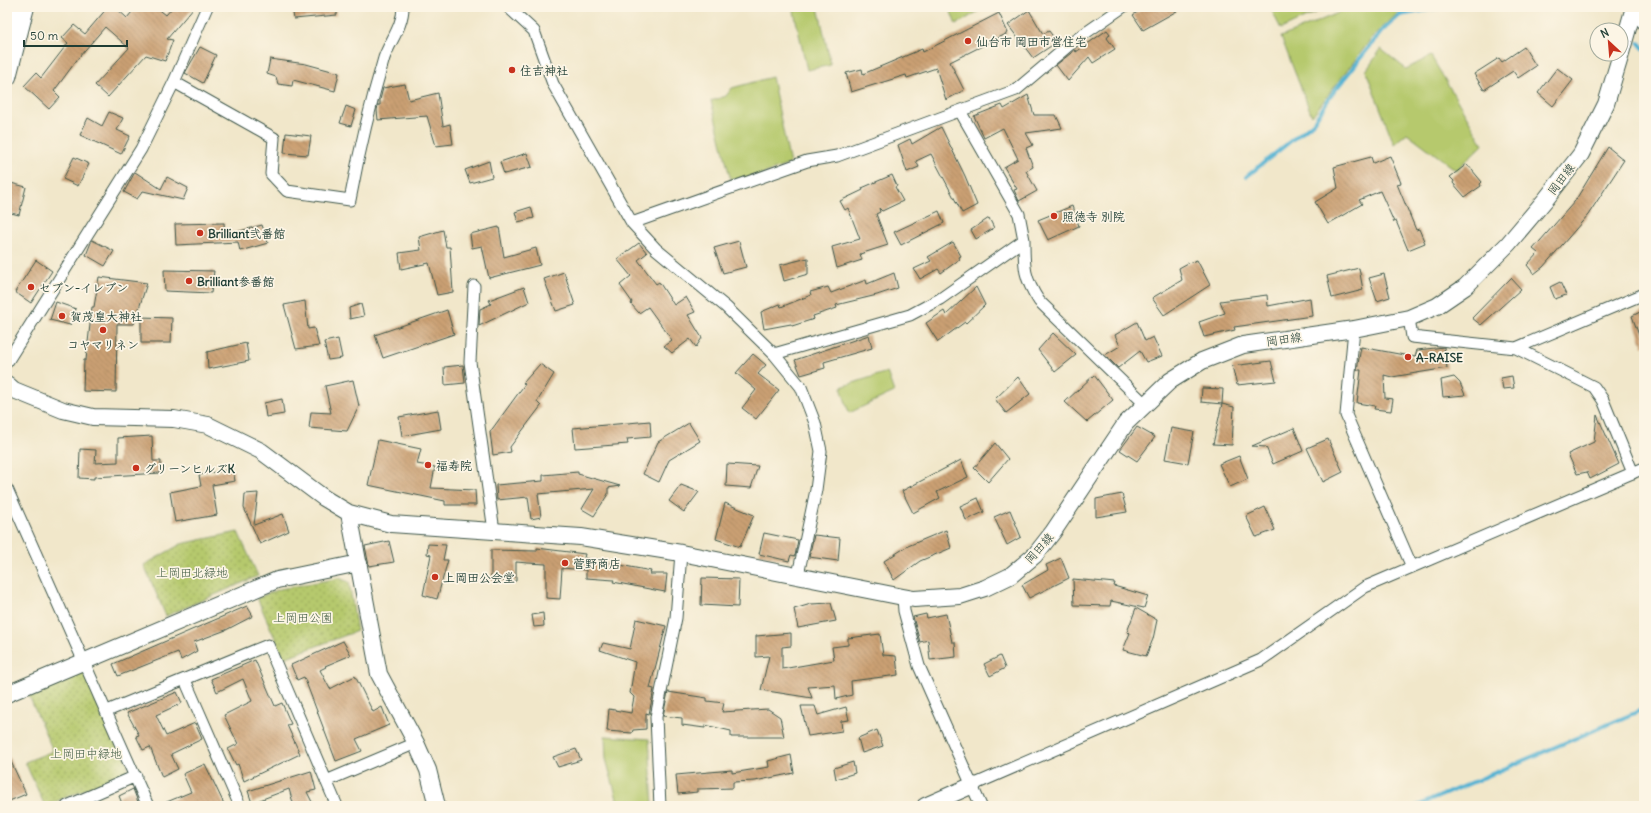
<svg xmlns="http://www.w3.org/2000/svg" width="1651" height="813" font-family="Delius,'Klee One',sans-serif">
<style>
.green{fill:#b6c96d;stroke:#6a8350}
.park{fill:url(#park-dots);stroke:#6a8350}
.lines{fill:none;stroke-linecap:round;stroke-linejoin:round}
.stream{stroke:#55b3d3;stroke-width:4}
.building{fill:url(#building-back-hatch)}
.street-casing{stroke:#3e564a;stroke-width:13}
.secondary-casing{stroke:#3e564a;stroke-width:18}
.primary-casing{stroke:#3e564a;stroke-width:20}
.highway-casing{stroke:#3e564a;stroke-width:22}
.street{stroke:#fff;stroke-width:11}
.secondary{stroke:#fff;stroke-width:16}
.primary{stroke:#fff;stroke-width:18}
.highway{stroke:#fff;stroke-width:20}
.poi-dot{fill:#c8321e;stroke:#fcf5e5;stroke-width:1.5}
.labels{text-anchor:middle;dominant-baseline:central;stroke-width:3.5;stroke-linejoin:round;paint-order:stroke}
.poi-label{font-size:12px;font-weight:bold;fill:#1f3d34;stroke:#fcf5e5;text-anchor:start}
.street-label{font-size:12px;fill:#1f3d34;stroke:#fcf5e5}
.park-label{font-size:12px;fill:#3d593f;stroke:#fcf5e5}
</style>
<defs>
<pattern id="park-dots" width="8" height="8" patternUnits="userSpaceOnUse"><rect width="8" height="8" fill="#b6c96d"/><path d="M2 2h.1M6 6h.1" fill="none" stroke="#93a45a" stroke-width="1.8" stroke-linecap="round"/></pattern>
<pattern id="building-back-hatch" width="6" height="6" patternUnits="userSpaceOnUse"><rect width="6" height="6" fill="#cba073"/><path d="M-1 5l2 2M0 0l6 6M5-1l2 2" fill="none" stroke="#a4845f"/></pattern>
</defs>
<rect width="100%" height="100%" fill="#fcf5e5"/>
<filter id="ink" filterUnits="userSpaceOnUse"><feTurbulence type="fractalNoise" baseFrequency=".025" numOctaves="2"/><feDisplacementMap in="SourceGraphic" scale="8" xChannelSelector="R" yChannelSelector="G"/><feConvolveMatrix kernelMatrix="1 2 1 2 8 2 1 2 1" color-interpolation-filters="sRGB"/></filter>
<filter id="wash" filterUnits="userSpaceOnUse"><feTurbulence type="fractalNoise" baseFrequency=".012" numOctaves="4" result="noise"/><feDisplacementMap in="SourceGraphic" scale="16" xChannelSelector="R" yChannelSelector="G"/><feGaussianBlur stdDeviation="0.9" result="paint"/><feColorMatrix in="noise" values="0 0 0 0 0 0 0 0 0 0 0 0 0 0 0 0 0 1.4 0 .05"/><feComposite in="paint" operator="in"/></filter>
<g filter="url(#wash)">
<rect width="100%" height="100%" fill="#f1e7ca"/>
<path class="green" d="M793,7H818L831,65L807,70Z
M949,7H985L956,25Z
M1270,7H1328L1281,29Z
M1344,7H1421L1399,12L1372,38L1312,116L1281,37L1338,13Z
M1381,49L1406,69L1431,56L1483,144L1456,170L1407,133L1394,144L1366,71Z
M772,77L790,164L732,185L711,101L726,96L732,88Z
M887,372L894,392L849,413L841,387Z
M605,736L649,739L653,806H619L606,759Z"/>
<path class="park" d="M238,532L258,576L166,616L144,565L181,544Z
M339,578L349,582L357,631L284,658L257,598L280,589Z
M77,668L85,670L128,764L127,772L45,806L25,762L53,751L27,691Z"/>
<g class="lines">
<path class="stream" d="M1639,43L1644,49
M1246,177L1313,123L1332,94L1382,31L1400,15L1445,7
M1417,806L1644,709"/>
</g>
<g id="blocks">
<path class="building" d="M108,7H115L127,18L136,7H156L166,15L173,7H194L167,39L173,40L165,61L146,55L108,97L95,85L129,48L105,27L79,57L54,91L60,97L49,109L24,86L36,73L41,78L68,43L62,38L74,25L85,34Z
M292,7H337V15L294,19Z
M1145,7H1184L1143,30L1133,15Z
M1029,10L1043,34L1049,31L1057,42L1033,58L1008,25Z
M999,13L1008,33L950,62L964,90L946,100L936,68L907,78L906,75L851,92L846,73L862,69L863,74L922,49L923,52Z
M1107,30L1110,34L1107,38L1115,49L1093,63L1089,57L1068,81L1056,65L1075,50L1076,52Z
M200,47L216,55L203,83L185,73Z
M1524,47L1536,66L1518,78L1513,71L1484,90L1474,74L1499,58L1502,62Z
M270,59L306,64L339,73L335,91L293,80L292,86L278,84L276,77L267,74Z
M1557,68L1573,80L1553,106L1538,93Z
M405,84L409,100L438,93L443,126L450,124L453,144L436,146L427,116L378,120L377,110L378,105H380V100L383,88Z
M1028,95L1034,115H1056L1062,128L1026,133L1033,145L1026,148L1033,167L1026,171L1037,191L1019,201L1014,190L1017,189L1004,167L1018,159L1003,128L984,138L974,116L1002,105L1004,109Z
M346,106L356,110L351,126L340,123Z
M109,112L123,118L117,130L130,136L121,154L80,135L88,118L102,126Z
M941,127L965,176L977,205L962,213L931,154L916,161L919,167L907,172L898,145L910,139L912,144Z
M286,133L311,136L308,155L284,153Z
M1608,147L1624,160L1588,215L1543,267L1534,274L1527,265L1538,253L1533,249L1575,201Z
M527,153L532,167L504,174L500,162Z
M1390,156L1401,183L1397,184L1416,230L1419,229L1425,243L1408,250L1396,221L1394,222L1380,191L1359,200L1362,204L1328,224L1315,202L1338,188L1334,167L1371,157L1373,163Z
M74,157L89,164L78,186L63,179Z
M489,161L492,177L470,183L465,170Z
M1467,164L1482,182L1480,184L1481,186L1465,197L1453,183L1454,181L1450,177Z
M135,172L161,189L167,177L188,188L183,200L143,191L137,199L124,192Z
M892,175L897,186L895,187L903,201L882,211L879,208L880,212L876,214L888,245L860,254L862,260L837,268L832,247L860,239L848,208L845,210L840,201L863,190L862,188Z
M7,182L26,187L19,215L7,212Z
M1072,206L1079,226L1048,240L1038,220Z
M531,207L534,218L518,222L515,212Z
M939,211L944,223L901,245L894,232Z
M989,218L994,228L976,239L971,230Z
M224,223L225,235L262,225L268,243L240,251L238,242L176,245L175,224Z
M499,227L504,257L536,248L540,265L489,278L482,246L472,248L470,234Z
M443,230L446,247H450L453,292L437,295L429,263L401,269L399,253L421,250L419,237Z
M92,240L114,251L105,266L86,255Z
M739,241L746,267L723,273L714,248Z
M953,242L961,256L959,257L960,259L941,273L938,269L920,279L914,269L931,261L928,257Z
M639,243L647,253L638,260L656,284L659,282L674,305L686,297L695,312L688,315L702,338L696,347L690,339L672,353L664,346L672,340L648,307L639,313L631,304L632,302L620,285L631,276L617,259Z
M808,258V274L784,281L780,265Z
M36,260L52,271L31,303L15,292Z
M1197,260L1210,285L1164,315L1152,298L1182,280L1179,268L1188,263Z
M1359,268L1363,290L1332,298L1327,276Z
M164,270L214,271L211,293L165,291Z
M564,272L575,305L556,311L544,279Z
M894,273L898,288L877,295L836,305L837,308L813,316L814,319L792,326L791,324L764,329L761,312L780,304L781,307L811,295L810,292L828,287L831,293L866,280L867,284Z
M1384,274L1390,297L1377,301L1369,278Z
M99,277L147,283L134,324H117L116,392L83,391L84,360H86L92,307H94Z
M1511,278L1521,289L1481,325L1472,318Z
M1560,282L1566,295L1555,299L1550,287Z
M524,287L529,302L479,326L480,309L491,304L489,300Z
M976,287L985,305L966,323L965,322L938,342L926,323L944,311L946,315Z
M1267,295L1268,306L1310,298L1312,316L1234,327L1235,330L1204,337L1199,322L1225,313L1220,301Z
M305,301L308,329L314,328L319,346L296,349L284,305Z
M56,302L76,309L70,325L50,320Z
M361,304L364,316L350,319L349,308Z
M447,310L454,334L383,358L375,335Z
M1644,310V346H1643L1632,316Z
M141,317L172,318L171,343H141Z
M1137,322L1145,341L1153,337L1162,356L1146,362L1140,351L1118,368L1105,355L1120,346L1115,335Z
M1053,333L1076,355L1055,372L1038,350Z
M869,335L872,348L824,362L825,368L801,375L795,360Z
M338,339L342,358L328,360L324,342Z
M246,343L249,361L208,369L207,352Z
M1361,347L1415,357L1417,350L1444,347L1447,368L1392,377L1384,375L1385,398L1393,399L1391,411L1374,409L1375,406L1357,403L1361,370H1357Z
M753,354L766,365L758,374L779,390L756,419L742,408L756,390L736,373Z
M1271,361L1276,381L1237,385L1232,366Z
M540,364L554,374L537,402L541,406L510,447L511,452L493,455L490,432L525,384L523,383Z
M463,365L465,383L445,385L444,367Z
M1094,375L1113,400L1087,422L1065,402Z
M1512,376L1514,388L1503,389L1501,378Z
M1018,377L1030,394L1006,413L995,399Z
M1454,377L1460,383L1465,395L1443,397L1441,380Z
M353,380L359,406L347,431L309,428L311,412L331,413L325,386Z
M1202,388L1223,389L1222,404L1201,402Z
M282,399L284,414L266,417L264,403Z
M1222,404L1234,407L1232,445L1213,444Z
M438,410L441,429L402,436L399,417Z
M1597,415L1619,464L1590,479L1587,472L1577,474L1568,454L1594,442Z
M650,421L651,437L627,439L628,444L575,448L573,428Z
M689,423L700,441L669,460L659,482L643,474L658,442Z
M1137,427L1155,437L1137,461L1120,450Z
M1171,428L1194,432L1188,463L1165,459Z
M1294,428L1303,451L1273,464L1266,447L1252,446Z
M152,436L153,461H161L160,473L94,477V479L79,478L80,449L96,450L95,463L118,462V438Z
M1328,439L1343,472L1323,482L1307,448Z
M378,440L421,449L417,464L435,467L431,488L475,490L476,505H445V501L368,485Z
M995,443L1008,459L988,482L974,468Z
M1239,456L1248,479L1230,487L1219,464Z
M961,460L968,477L937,492L940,498L913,513L902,491Z
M727,464L758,466L751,488L726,486Z
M233,469L235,481L212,485L217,515L175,522L170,492L201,486L199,475Z
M578,472V474L620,486L608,488V494L594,516L582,509L594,489L538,494L541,517L531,519L528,497L497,500L496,485L543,481V475Z
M681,485L699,492L684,512L669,501Z
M258,493L254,525L283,514L289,531L260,544L244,508L245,494Z
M1122,494L1127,512L1096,517V499Z
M978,498L984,512L966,520L960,506Z
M725,503L754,515L740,547L716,539Z
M1265,507L1275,530L1256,537L1246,516Z
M1010,510L1021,537L1007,545L994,517Z
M946,530L951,548L920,561L894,580L884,561L908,546Z
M764,533L798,540L795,556L791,555L789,561L759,554Z
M814,535L840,538L838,561L809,557Z
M389,541L394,562L369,566L365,546Z
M428,544L446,545L443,560H448L437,599L423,595L431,555L427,554Z
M537,548L585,554L584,558L651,571L650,574H667L665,592L613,582L614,580L586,578V570L562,568L560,599L546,598V564L528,563L516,562V581H491V550L537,551Z
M1061,558L1069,578L1029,598L1022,585L1048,570L1046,565Z
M702,578L739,579L738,607L701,605Z
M1073,579L1115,583L1114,586L1148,596L1144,608L1111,601L1110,606L1074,605Z
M831,603L836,621L798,628L794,609L811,604Z
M247,606L253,616L226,630L194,642L197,651L181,660L178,652L118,676L113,664Z
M1136,608L1157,620L1153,639L1146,656L1123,650L1130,633L1127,632Z
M543,613L544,626L534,627L532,615Z
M926,614L927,618L946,614L952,642H955L956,657L930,660L928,640L920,642L913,617Z
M636,619L666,626L650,688L654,689L649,714L646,713V729L633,730L632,733L607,731L609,709L631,713L634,697L630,693L635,662L600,650L603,643L630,649Z
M791,633V646L782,647V669L834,660L832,647L848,645V638L880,634L883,655L896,656L898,675L851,681L852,695L836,699L835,685L808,687L812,698L761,690L769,656L756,657V636Z
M343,641L351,655L325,666L326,667L320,670L330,689L355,676L373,712L382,707L389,725L356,739L362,751L336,761L304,677L297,680L291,665Z
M1000,656L1005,668L990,676L984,664Z
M255,660L275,706L282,703L291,724L287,725L300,754L244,781L238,764L236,765L228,749L238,744L224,715L252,701L243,679L217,692L211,679Z
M177,692L182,703L156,715L166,736L195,723L202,739L171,754L178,769L162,777L150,747L143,750L136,736L139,735L127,713Z
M668,692L707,698V701L724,703L722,712L768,709L780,717L784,737H731V731L705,725V728L682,725V718L663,716Z
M801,706H815L818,715L846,707L849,720L841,721L842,731L808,736Z
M877,730L883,746L862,753L858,738Z
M576,749L581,760L558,767L553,757Z
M7,753L26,794L7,802Z
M791,755L794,773L755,781L733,782V788L697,789V792L678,794L676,775L732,770V773L769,767L768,761Z
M853,762L855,773L836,779L834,768Z
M205,764L225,806H157L191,792L183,774Z
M311,771L316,790L307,792L314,806H294L289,789L252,803L248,791Z
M133,789L138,802L129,806H123L119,796Z"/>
</g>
</g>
<g filter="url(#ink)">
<use href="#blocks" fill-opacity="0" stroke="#3e564a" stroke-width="1"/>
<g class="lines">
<defs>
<path id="street" d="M508,7L534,31L553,84L632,223L656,249L726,307L774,354L801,387L815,423L821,451L816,490L798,575
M1633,12L1644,24
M174,82L274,138L271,174L287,191L350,200C359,152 370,105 384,58C390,41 403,26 403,7
M632,223L807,161L837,156L1016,90L1074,41L1123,7
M1024,240C1024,268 1024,278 1039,301L1145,404
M474,286L470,362L494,531
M1409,318L1412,337L1516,348L1594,387L1603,400L1633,473
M1354,329L1346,415L1412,567
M1516,348L1644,294
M774,354L910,315L940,299L1024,240L1019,214L960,111
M7,362L141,149L174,82L207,7
M7,489L148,806
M903,597L904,611L919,666L981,806
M185,680L240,806
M107,711L268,645L337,806
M326,781L416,743
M973,785L1261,660L1365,587L1644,468
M67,806L136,776
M660,806L656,717L676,618L681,553"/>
<path id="secondary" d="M1621,53L1634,7
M7,384L14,390L63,410L93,417L174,419L208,425L261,451L324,498L349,513L391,524L581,537L681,553L903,597L914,599L960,596L985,588L1010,576L1035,555L1053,532L1126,423L1170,381L1202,361L1243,345L1354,329L1409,318L1437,306L1465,287L1508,244L1546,199L1581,154L1606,104L1621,54
M349,513L379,674L416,743L428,770L437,806
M7,694L277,580L359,563
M925,806L973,785"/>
<path id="primary" d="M7,77L25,7"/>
<path id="highway" d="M7,24L12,7"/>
</defs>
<use href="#street" class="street-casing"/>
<use href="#secondary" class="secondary-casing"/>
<use href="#primary" class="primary-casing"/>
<use href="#highway" class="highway-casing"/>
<use href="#street" class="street"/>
<use href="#secondary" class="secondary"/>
<use href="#primary" class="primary"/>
<use href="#highway" class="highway"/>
</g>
</g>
<g class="poi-dot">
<circle cx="968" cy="41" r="4"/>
<circle cx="512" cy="70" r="4"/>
<circle cx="1054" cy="216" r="4"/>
<circle cx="200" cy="233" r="4"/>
<circle cx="189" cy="281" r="4"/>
<circle cx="31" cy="287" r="4"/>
<circle cx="62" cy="316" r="4"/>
<circle cx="103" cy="330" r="4"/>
<circle cx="1408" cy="357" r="4"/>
<circle cx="428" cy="465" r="4"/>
<circle cx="136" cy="468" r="4"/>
<circle cx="565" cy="563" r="4"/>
<circle cx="435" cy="577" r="4"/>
</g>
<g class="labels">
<g class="poi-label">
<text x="976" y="41">仙台市 岡田市営住宅</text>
<text x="520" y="70">住吉神社</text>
<text x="1062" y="216">照徳寺 別院</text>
<text x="208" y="233">Brilliant弐番館</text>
<text x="197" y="281">Brilliant参番館</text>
<text x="39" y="287">セブン-イレブン</text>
<text x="70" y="316">賀茂皇大神社</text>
<text x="103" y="344" text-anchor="middle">コヤマリネン</text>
<text x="1416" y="357">A-RAISE</text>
<text x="436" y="465">福寿院</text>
<text x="144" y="468">グリーンヒルズK</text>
<text x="573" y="563">菅野商店</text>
<text x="443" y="577">上岡田公会堂</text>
</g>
<g class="street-label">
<text transform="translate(1561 179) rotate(-53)">岡田線</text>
<text transform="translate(1284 339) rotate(-8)">岡田線</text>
<text transform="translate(1039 548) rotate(-48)">岡田線</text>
</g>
<g class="park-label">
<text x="192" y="572">上岡田北緑地</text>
<text x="303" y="617">上岡田公園</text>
<text x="86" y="753">上岡田中緑地</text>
</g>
</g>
<rect width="1651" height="813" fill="none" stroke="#fcf5e5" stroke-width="24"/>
<g transform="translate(1609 42) rotate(334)"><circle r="19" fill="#fcf5e5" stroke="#a4ab9e"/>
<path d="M0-3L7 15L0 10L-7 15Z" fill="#c8321e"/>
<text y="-6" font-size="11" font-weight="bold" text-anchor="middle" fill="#1f3d34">N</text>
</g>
<path d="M24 40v6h103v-6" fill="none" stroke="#1f3d34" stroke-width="2"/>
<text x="30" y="40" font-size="12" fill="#1f3d34" stroke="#fcf5e5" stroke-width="3" paint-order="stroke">50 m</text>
</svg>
